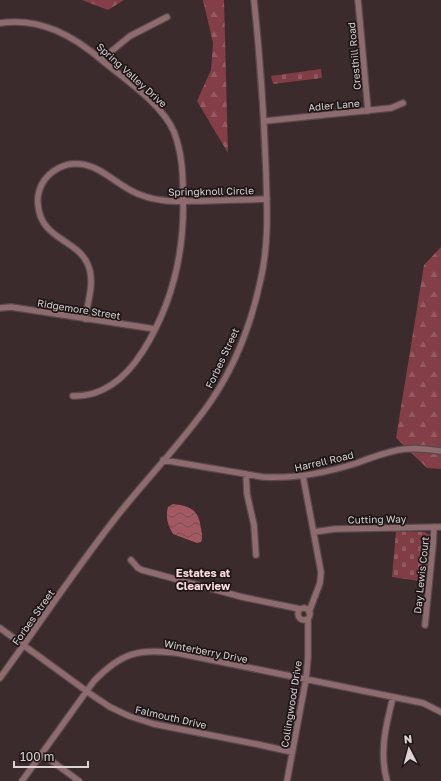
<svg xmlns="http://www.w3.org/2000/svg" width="441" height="781" font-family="'Golos Text',sans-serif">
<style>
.forest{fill:url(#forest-firs)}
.cemetery{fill:url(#cemetery-stones)}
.water{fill:url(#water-waves)}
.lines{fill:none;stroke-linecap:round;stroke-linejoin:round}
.minor-casing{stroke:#58494a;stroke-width:8}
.minor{stroke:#8d6b6e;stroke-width:5.5}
.labels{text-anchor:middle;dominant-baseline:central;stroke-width:3.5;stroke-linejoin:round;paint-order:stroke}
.street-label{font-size:10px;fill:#ddd2d3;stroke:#1d1616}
.neighbourhood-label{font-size:11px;font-weight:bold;fill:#fddadc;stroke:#1d1616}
</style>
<defs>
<pattern id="forest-firs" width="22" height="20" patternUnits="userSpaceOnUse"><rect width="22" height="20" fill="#843e47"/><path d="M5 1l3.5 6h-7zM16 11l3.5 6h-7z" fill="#955961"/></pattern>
<pattern id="cemetery-stones" width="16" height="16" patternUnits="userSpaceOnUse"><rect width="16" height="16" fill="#803d46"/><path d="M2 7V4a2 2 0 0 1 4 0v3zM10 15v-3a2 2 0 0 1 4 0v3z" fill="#925860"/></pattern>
<pattern id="water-waves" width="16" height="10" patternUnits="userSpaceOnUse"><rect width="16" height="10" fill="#a25961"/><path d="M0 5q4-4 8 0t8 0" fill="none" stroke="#774d52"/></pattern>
</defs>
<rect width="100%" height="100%" fill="#3b2b2c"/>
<path class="forest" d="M82,0H124L108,10Z
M203,0H224L228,153L197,101L211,70L213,43Z
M441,247V469L427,468L396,438L424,265Z"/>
<path class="cemetery" d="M321,69L322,78L273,84L271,76Z
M396,531L425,532L430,535L431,541L426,582L392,577Z"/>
<path class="water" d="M173,504C191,506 199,510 201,529C202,533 203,537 201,542L197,543L173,534C168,526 165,517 168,507Z"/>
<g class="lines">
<defs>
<path id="minor" d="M358,0L368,111
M0,23C41,17 74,36 104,62C126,80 163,105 174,132C182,153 183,173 183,195C185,251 173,303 143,351C127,376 105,397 73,396
M102,59L130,36L167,17
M265,121L391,108L403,103
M0,308L11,307L155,329
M85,319C88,302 95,281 88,265C78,239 40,240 38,204C37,197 39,190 42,184C49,171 65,162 80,164C103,166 119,188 141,195C161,203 182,201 203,201C225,200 246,200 267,199
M163,460L263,477C295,479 326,473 357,463C370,458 384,453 398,450C412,447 427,449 441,451
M246,474L247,494L254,525L256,555
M303,476L321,572L320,583L309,612
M314,532L335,529L441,527
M131,560L138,568L142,570L242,597L300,609
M298 614a6 6 0 1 1 12 0a6 6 0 1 1-12 0Z
M425,625L433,545L434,527
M0,628L92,695L110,707L129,716L154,724L256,744L292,752
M0,678C38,626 74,571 114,520C145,480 182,443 211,401C235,366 252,321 261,278C269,243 267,207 266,172C264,114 260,57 254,0
M42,754L79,781
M22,781L94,681C121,653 139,648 177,653L423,703L441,712
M287,781L306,679L308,657V619
M387,781C379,752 386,725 393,697"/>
</defs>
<use href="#minor" class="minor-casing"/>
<use href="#minor" class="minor"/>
</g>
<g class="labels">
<g class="street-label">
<text transform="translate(354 56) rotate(-95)">Cresthill Road</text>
<text transform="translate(132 75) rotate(42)">Spring Valley Drive</text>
<text transform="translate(334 105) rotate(-5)">Adler Lane</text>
<text transform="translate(211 191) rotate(-1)">Springknoll Circle</text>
<text transform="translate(79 309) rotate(9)">Ridgemore Street</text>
<text transform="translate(222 358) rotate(-65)">Forbes Street</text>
<text transform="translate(324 461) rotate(-13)">Harrell Road</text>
<text transform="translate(377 519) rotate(-1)">Cutting Way</text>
<text transform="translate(421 575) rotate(-84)">Day Lewis Court</text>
<text transform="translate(33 617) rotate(-55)">Forbes Street</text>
<text transform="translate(206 651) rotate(11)">Winterberry Drive</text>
<text transform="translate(291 704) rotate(-81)">Collingwood Drive</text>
<text transform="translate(171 717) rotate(13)">Falmouth Drive</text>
</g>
<g class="neighbourhood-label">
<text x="203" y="572">Estates at<tspan x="203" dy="13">Clearview</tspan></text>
</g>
</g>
<g transform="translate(409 749) rotate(354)" stroke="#1d1616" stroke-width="3" paint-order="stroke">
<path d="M0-3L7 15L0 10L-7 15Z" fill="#ddd2d3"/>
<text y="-6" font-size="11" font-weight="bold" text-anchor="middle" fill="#ddd2d3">N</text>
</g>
<path d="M14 761v6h74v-6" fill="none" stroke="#ddd2d3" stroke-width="2"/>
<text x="20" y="761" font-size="12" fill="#ddd2d3" stroke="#1d1616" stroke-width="3" paint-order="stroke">100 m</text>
</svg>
